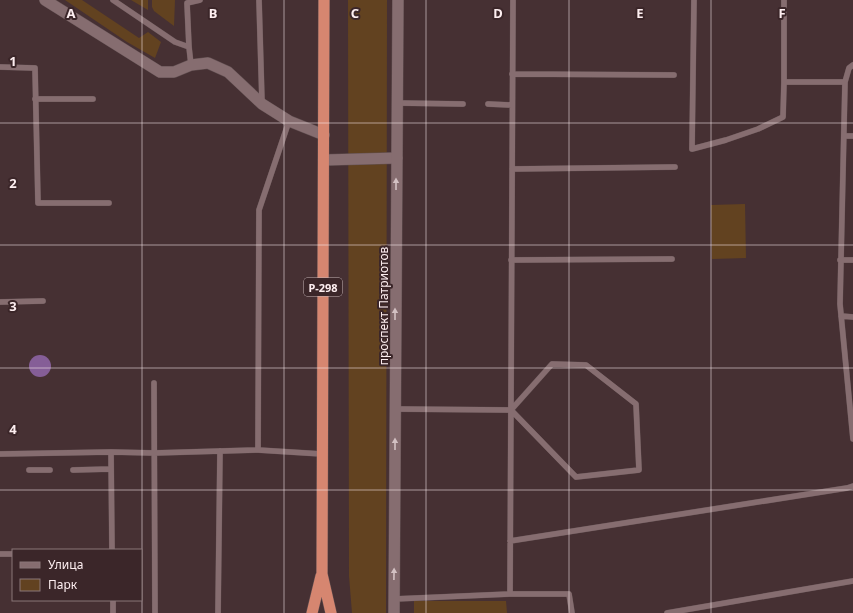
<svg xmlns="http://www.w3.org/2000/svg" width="853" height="613" font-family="'Noto Sans',sans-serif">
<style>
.green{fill:#624220}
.water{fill:#855e97}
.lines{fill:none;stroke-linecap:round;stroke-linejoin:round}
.service-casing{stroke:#625052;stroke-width:6}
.minor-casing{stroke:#625052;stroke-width:12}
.tertiary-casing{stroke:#625052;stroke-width:12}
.trunk-casing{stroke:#625052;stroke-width:12}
.service{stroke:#866d70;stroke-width:5.5}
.minor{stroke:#866d70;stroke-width:11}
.tertiary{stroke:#866d70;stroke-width:11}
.trunk{stroke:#d68670;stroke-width:11}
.oneway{fill:#d3c1c3}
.grid{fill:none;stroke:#fdeef0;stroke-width:1;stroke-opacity:0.55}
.labels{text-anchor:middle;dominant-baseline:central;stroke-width:4;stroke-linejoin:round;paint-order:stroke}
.shield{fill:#3b2629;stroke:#c3b2b4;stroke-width:1}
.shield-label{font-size:11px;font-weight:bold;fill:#fdeef0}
.street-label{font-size:12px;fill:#fdeef0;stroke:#3b2629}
.grid-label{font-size:13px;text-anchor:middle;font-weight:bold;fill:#fdeef0;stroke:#3b2629;stroke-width:4;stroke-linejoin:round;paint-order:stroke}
</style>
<rect width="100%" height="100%" fill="#463033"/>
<path class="green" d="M65,0H82L139,38L148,32L161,42L155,58L127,42Z
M131,0H148V10Z
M152,0H175L174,26L154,11L152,7Z
M348,0H387L386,613H352L349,576Z
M745,204L746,258L712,259L711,205Z
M414,601H506L507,613H414Z"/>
<path class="water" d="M29 366a11 11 0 1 1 22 0a11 11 0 1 1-22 0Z"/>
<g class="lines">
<defs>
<path id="service" d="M113,0L175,42L189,47
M259,0L262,102
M694,0L692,149L726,140L758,129L783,117L784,82
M784,0V82H845L840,304L853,439
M191,65L189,47L187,3L200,0
M0,67L35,68L38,203H109
M512,74L674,75
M845,82L849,68L853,65
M35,99H93
M397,103L463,104
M488,104L512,105
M844,136H853
M512,169L675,167
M511,260L672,259
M840,260H853
M0,302L43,301
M841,316L853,317
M154,383L155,613
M395,409L511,410L576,477L639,470L636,404L586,365L552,364L511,410
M258,450L259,210L289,121
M111,452L112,550
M0,454L111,452L154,453L258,450L322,454
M29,470H50
M73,470L111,469
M510,541L847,488L853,486
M0,554H13
M510,594H569L572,613
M394,599L510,594L513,0
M113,600V613
M218,613L220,451
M667,613L853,581"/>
<path id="minor" d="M45,0L160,72H174L191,65L208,63L228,72L262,104L289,121L324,135
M324,160L397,158"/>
<path id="tertiary" d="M394,613L398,0"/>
<path id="trunk" d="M324,0L322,574L331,613
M312,613L321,576"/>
</defs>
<use href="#service" class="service-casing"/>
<use href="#minor" class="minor-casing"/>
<use href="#tertiary" class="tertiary-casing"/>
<use href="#trunk" class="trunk-casing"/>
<use href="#service" class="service"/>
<use href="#minor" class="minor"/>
<use href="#tertiary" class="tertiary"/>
<use href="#trunk" class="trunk"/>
</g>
<defs><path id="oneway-solid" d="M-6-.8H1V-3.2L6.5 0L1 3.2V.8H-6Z"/></defs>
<g class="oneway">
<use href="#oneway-solid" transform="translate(396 184) rotate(-90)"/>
<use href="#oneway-solid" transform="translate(395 314) rotate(-90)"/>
<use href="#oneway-solid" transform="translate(395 444) rotate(-90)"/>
<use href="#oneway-solid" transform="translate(394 574) rotate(-89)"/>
</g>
<path class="grid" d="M142,0V613M284,0V613M426,0V613M569,0V613M711,0V613M0,123H853M0,245H853M0,368H853M0,490H853"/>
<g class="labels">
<rect class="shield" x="304" y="278" width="38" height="18" rx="3"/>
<g class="shield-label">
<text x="323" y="287">Р-298</text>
</g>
<g class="street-label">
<text transform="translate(383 306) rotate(-90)">проспект Патриотов</text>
</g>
</g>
<g class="grid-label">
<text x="71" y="18">A</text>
<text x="213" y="18">B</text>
<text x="355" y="18">C</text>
<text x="498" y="18">D</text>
<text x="640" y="18">E</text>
<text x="782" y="18">F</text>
<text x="13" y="66">1</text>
<text x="13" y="188">2</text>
<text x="13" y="311">3</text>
<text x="13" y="434">4</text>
</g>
<rect x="12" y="549" width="130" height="52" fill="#3b2629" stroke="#897679"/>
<rect x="20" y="562" width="20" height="6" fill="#866d70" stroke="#897679"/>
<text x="48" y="569" font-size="12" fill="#fdeef0">Улица</text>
<rect x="20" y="579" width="20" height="12" fill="#624220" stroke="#897679"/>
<text x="48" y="589" font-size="12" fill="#fdeef0">Парк</text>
</svg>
